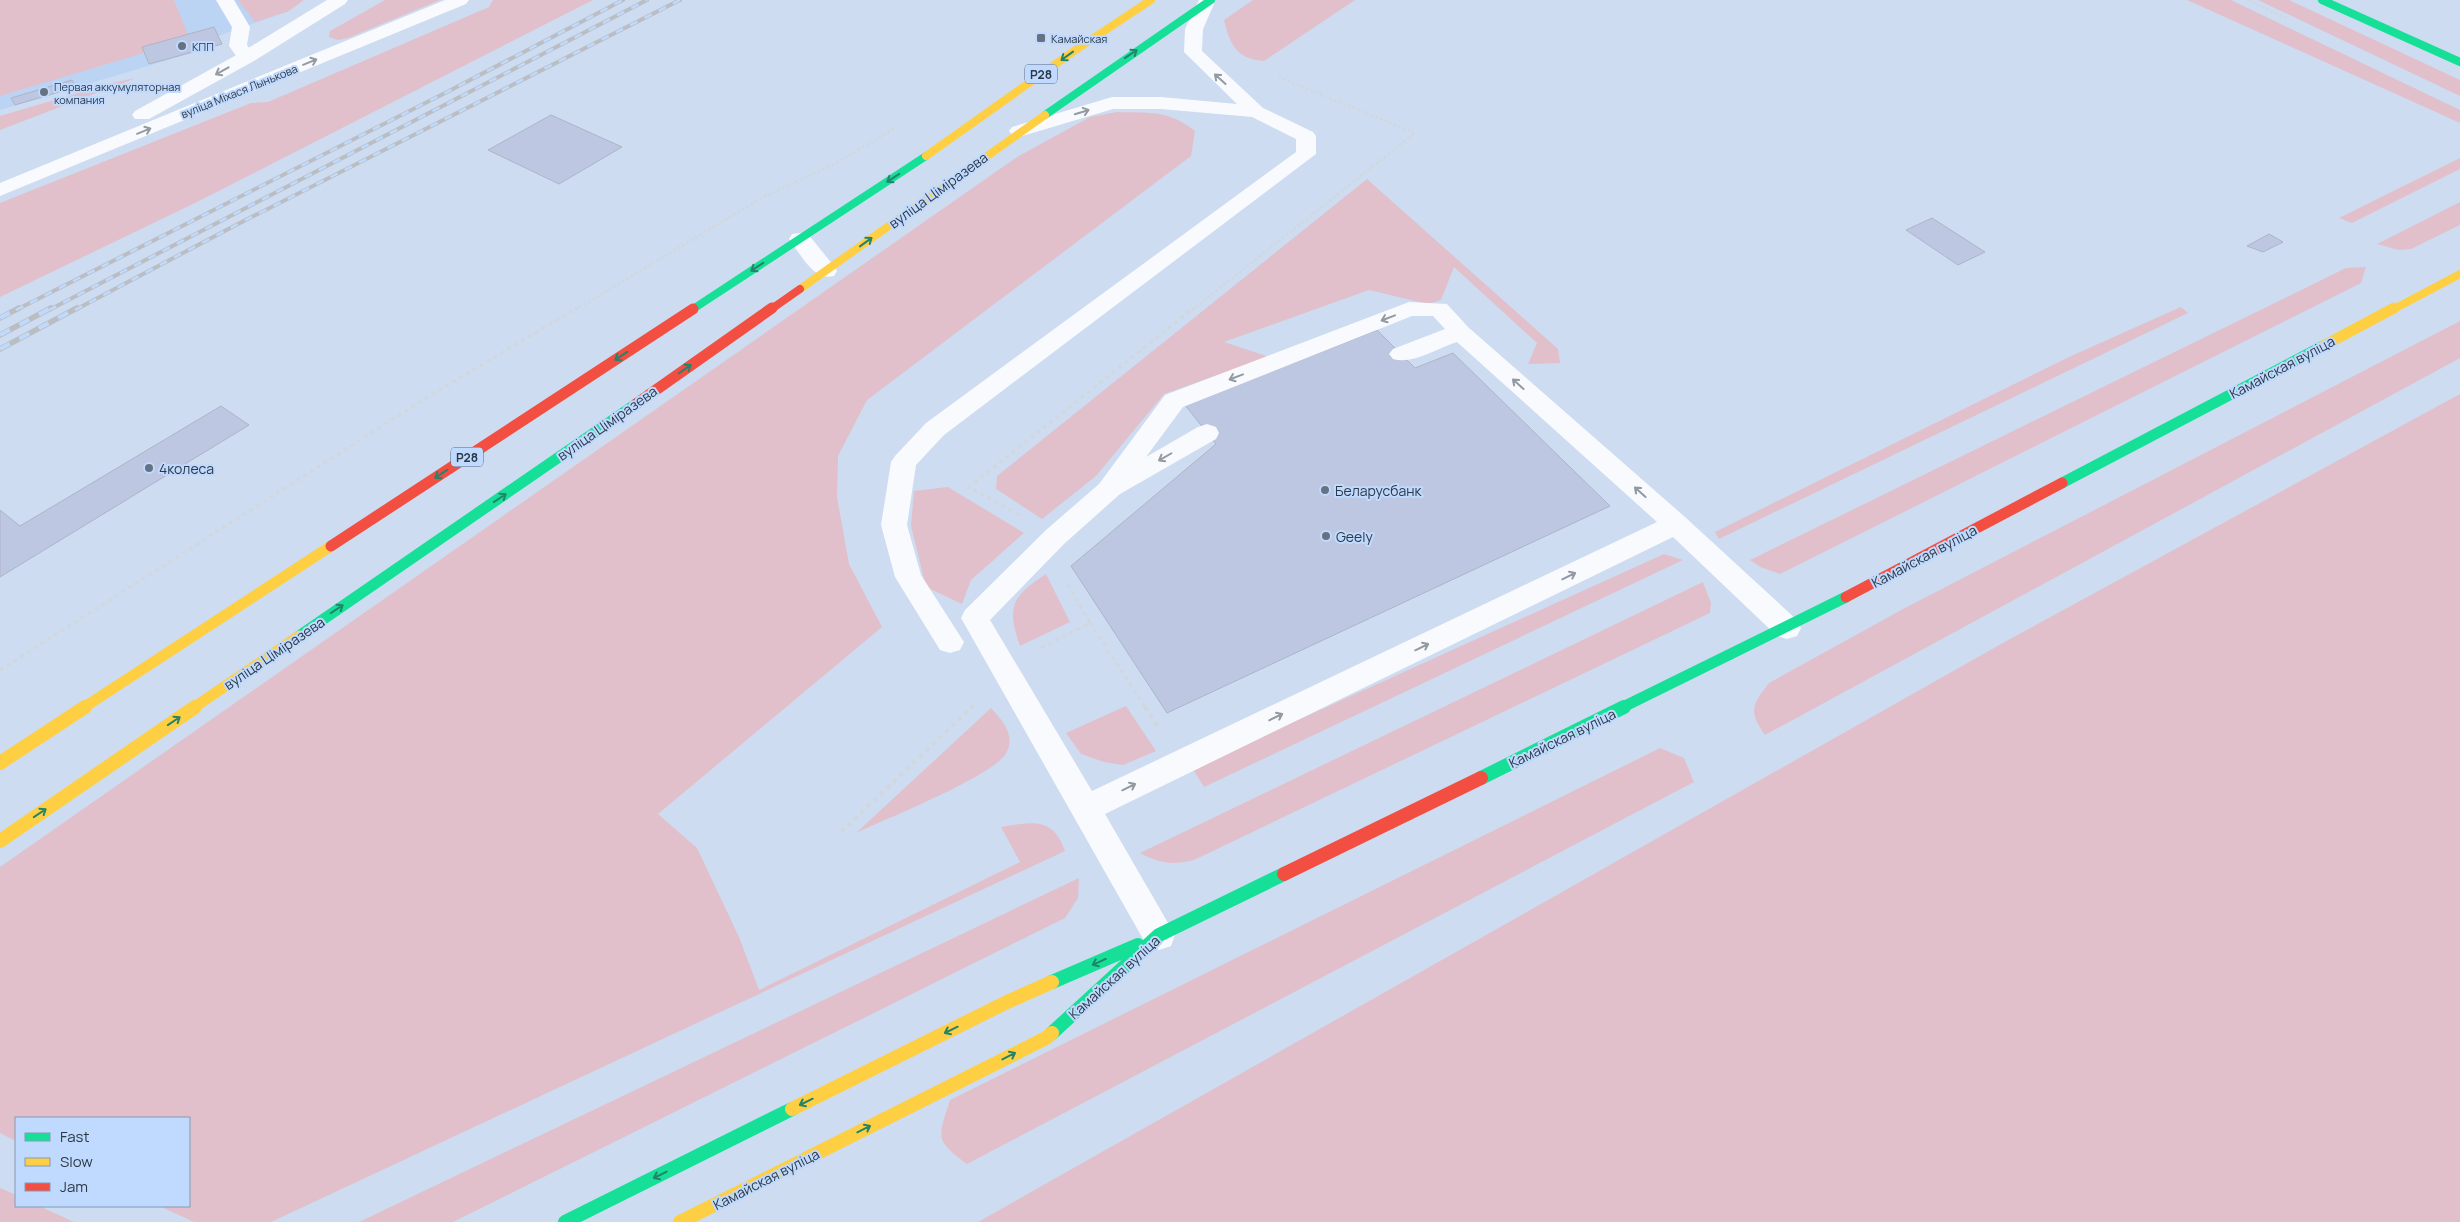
<svg xmlns="http://www.w3.org/2000/svg" width="2460" height="1222" font-family="Manrope,sans-serif">
<style>
.built{fill:#bcd4f4}
.green{fill:#e1c0cb}
.building{fill:#bdc7e2;stroke:#adb4c5}
.lines{fill:none;stroke-linecap:round;stroke-linejoin:round}
.path-far2{stroke:#d2d7dd;stroke-width:2.5;stroke-dasharray:2.5 2.5;stroke-linecap:butt}
.path-far1{stroke:#d2d7dd;stroke-width:3;stroke-dasharray:4 4;stroke-linecap:butt}
.path{stroke:#d2d7dd;stroke-width:4;stroke-dasharray:4.5 4.5;stroke-linecap:butt}
.lane{fill:#f8fafd;fill-rule:evenodd}
.street{fill:#f8fafd;fill-rule:evenodd}
.fast-far2{stroke:#16e098;stroke-width:8}
.fast-far1{stroke:#16e098;stroke-width:11}
.fast{stroke:#16e098;stroke-width:14}
.slow-far2{stroke:#ffcf43;stroke-width:8}
.slow-far1{stroke:#ffcf43;stroke-width:11}
.slow{stroke:#ffcf43;stroke-width:14}
.jam-far2{stroke:#f24e42;stroke-width:8}
.jam-far1{stroke:#f24e42;stroke-width:11}
.jam{stroke:#f24e42;stroke-width:14}
.rail-far1-casing{stroke:#babec3;stroke-width:4}
.rail-casing{stroke:#babec3;stroke-width:5.5}
.rail-far1{stroke:#bfdafe;stroke-width:2.5;stroke-dasharray:8;stroke-linecap:butt}
.rail{stroke:#bfdafe;stroke-width:4;stroke-dasharray:11;stroke-linecap:butt}
.oneway{stroke:#23846b}
.oneway2{stroke:#939aa2}
.poi-dot{fill:#667282;stroke:#bfdafe;stroke-width:2}
.labels{text-anchor:middle;dominant-baseline:central;stroke-width:4;stroke-linejoin:round;paint-order:stroke}
.far-poi-label{font-size:11px;fill:#2e3947;stroke:#bfdafe;text-anchor:start}
.far-street-label{font-size:11px;fill:#2e3947;stroke:#bfdafe}
.shield{fill:#bfdafe;stroke:#5a697e;stroke-width:1}
.shield-label{font-size:12px;font-weight:bold;fill:#2e3947}
.street-label{font-size:14px;fill:#2e3947;stroke:#bfdafe}
.poi-label{font-size:14px;fill:#2e3947;stroke:#bfdafe;text-anchor:start}
</style>
<rect width="100%" height="100%" fill="#cddcf0"/>
<path class="built" d="M0,0H284L289,11L218,36L222,44L0,110Z"/>
<path class="green" d="M0,0H174L188,34L142,47L144,53L0,96Z
M238,0H304L289,11L255,22Z
M385,0H440L348,38L338,40L329,37L330,31Z
M493,0H593L195,203L0,297V203L251,103L268,102L489,7Z
M1253,0H1355L1264,61C1237,59 1230,45 1224,20Z
M2187,0H2231L2460,110V123Z
M2258,0H2289L2460,80V96Z
M136,78L0,130V116L112,83Z
M1117,112C1149,113 1169,110 1195,131L1191,156L867,400L838,456L837,497L849,564L882,627L658,814L697,848L739,937L759,990L1020,862L1001,827C1032,822 1053,816 1065,851L271,1222H194L159,1206H189V1118H16V1141L0,1133V867L1017,157L1090,117Z
M2460,158V169L2352,223L2339,218Z
M1367,179L1558,349L1560,363L1528,364L1537,343L1454,267L1441,300L1428,304L1369,290L1224,342L1269,357L1164,394L1096,476L1042,519L996,489L997,476Z
M2460,202V225L2411,249L2399,250L2377,244Z
M2366,267L2361,283L1780,574L1760,567L1750,560L2346,268Z
M2181,307L2188,313L1719,539L1715,532L2071,356Z
M2460,321V358L1765,735C1748,711 1752,705 1769,683L1903,609Z
M2460,394V1222H978L2001,644Z
M948,487L1024,533L971,580L962,604L926,587L911,526L914,491Z
M1664,554L1683,560L1204,787L1192,768Z
M1046,574L1070,622L1020,646C1006,607 1012,596 1046,574Z
M1703,582L1711,603L1710,613L1194,860C1172,865 1161,864 1140,853Z
M1126,706L1156,751L1123,765L1104,762L1081,754L1066,733Z
M991,708C1003,721 1017,737 1005,755C988,778 886,819 856,833Z
M1660,748L1684,758L1694,782L967,1164C934,1140 938,1138 950,1100Z
M1079,878L1078,898L1065,918L453,1222H359Z
M0,1188L16,1195V1206H39L74,1222H0Z"/>
<path class="building" d="M214,27L222,44L149,64L142,47Z
M72,80L76,87L15,105L11,98Z
M551,115L622,147L559,184L488,150Z
M1932,218L1985,252L1958,265L1906,230Z
M2269,234L2283,242L2263,252L2247,246Z
M1377,330L1415,368L1453,353L1610,506L1167,713L1071,566L1216,444L1185,405Z
M221,406L249,425L0,577V510L20,526Z"/>
<g class="lines">
<path class="path-far2" d="M2248,0L2288,19
M575,310L763,197L829,167L897,127
M1192,310L1415,133L1276,76"/>
<path class="path-far1" d="M1019,515L969,487L1194,308
M1090,623L1146,708
M1041,648L1090,623L1068,585
M0,670L426,398L577,308
M970,708L975,704"/>
<path class="path" d="M1145,707L1157,726
M841,832L972,707"/>
<path class="lane" d="M216,0H234L250,27L247,45L256,57L254,61H240L229,46L232,27Z
M1199,0H1210L1214,4L1203,29L1202,51L1263,108L1313,132L1316,136V154L944,435L916,465L907,525L921,575L964,642L960,650L950,653L940,650L895,577L881,525L891,462L895,456L926,423L1296,152V139L1252,117L1161,109H1113L1019,137L1012,135L1009,131L1012,127L1112,97H1161L1237,104L1184,52L1185,29Z
M800,233L808,234L834,266L837,271L834,276C814,281 803,257 792,244L789,239L792,234Z
M1409,302L1447,304L1468,327L1685,517L1797,620L1801,628L1797,636L1787,639L1777,636L1673,537L1105,814L1175,935L1171,946L1159,950L1147,946L961,618L965,610L1046,530L1099,484L1165,395ZM1412,316H1433L1445,329L1393,349L1389,354L1393,359C1412,365 1438,348 1457,342L1657,522L1092,791L990,620L1064,544L1120,494L1216,439L1219,433L1216,427L1207,424L1198,427L1146,457L1183,407Z"/>
<path class="street" d="M327,0H348L345,4L254,61L149,119H135L132,115L135,111L240,53Z
M445,0H469L466,4L0,196V183Z"/>
<path class="fast-far2" d="M2322,0L2460,62
M1045,115L1211,0
M693,309L926,156"/>
<path class="fast-far1" d="M2062,483L2323,346
M299,636L636,404
M1621,708L1846,597"/>
<path class="fast" d="M1481,778L1624,707
M1052,982L1138,945
M1052,1033L1159,935L1284,874
M565,1222L792,1109"/>
<path class="slow-far2" d="M926,156L1074,51L1151,0
M800,289L1045,115
M2392,310L2460,274"/>
<path class="slow-far1" d="M2323,346L2394,308
M83,708L331,546
M193,708L299,636"/>
<path class="slow" d="M0,763L85,707
M0,841L195,707
M792,1109L1007,1002L1052,982
M680,1222L1046,1038L1052,1033"/>
<path class="jam-far2" d="M770,310L800,289"/>
<path class="jam-far1" d="M636,404L772,308
M331,546L693,309
M1846,597L2062,483"/>
<path class="jam" d="M1284,874L1481,778"/>
<defs>
<path id="rail-far1" d="M16,310L451,90L623,0
M49,310L647,0
M75,310L236,225L680,0"/>
<path id="rail" d="M0,318L19,308
M0,335L51,308
M0,349L77,308"/>
</defs>
<use href="#rail-far1" class="rail-far1-casing"/>
<use href="#rail" class="rail-casing"/>
<use href="#rail-far1" class="rail-far1"/>
<use href="#rail" class="rail"/>
</g>
<defs><path id="oneway-shaft" d="M-6 0H5M1.5-3L5.5 0L1.5 3" fill="none" stroke-width="1.6" stroke-linecap="round" stroke-linejoin="round" transform="scale(1.25)"/></defs>
<g class="oneway">
<use href="#oneway-shaft" transform="translate(1131 54) rotate(-34)"/>
<use href="#oneway-shaft" transform="translate(1067 56) rotate(144)"/>
<use href="#oneway-shaft" transform="translate(893 178) rotate(147)"/>
<use href="#oneway-shaft" transform="translate(866 242) rotate(-36)"/>
<use href="#oneway-shaft" transform="translate(757 267) rotate(147)"/>
<use href="#oneway-shaft" transform="translate(621 356) rotate(147)"/>
<use href="#oneway-shaft" transform="translate(685 369) rotate(-35)"/>
<use href="#oneway-shaft" transform="translate(441 474) rotate(147)"/>
<use href="#oneway-shaft" transform="translate(500 498) rotate(-34)"/>
<use href="#oneway-shaft" transform="translate(337 609) rotate(-34)"/>
<use href="#oneway-shaft" transform="translate(174 721) rotate(-34)"/>
<use href="#oneway-shaft" transform="translate(40 813) rotate(-34)"/>
<use href="#oneway-shaft" transform="translate(1099 962) rotate(156)"/>
<use href="#oneway-shaft" transform="translate(951 1030) rotate(154)"/>
<use href="#oneway-shaft" transform="translate(1009 1056) rotate(-27)"/>
<use href="#oneway-shaft" transform="translate(806 1102) rotate(154)"/>
<use href="#oneway-shaft" transform="translate(864 1129) rotate(-27)"/>
<use href="#oneway-shaft" transform="translate(660 1175) rotate(154)"/>
</g>
<g class="oneway2">
<use href="#oneway-shaft" transform="translate(310 62) rotate(-22)"/>
<use href="#oneway-shaft" transform="translate(222 71) rotate(151)"/>
<use href="#oneway-shaft" transform="translate(1220 79) rotate(-138)"/>
<use href="#oneway-shaft" transform="translate(1082 112) rotate(-17)"/>
<use href="#oneway-shaft" transform="translate(144 131) rotate(-22)"/>
<use href="#oneway-shaft" transform="translate(1388 318) rotate(159)"/>
<use href="#oneway-shaft" transform="translate(1236 377) rotate(159)"/>
<use href="#oneway-shaft" transform="translate(1518 384) rotate(-138)"/>
<use href="#oneway-shaft" transform="translate(1165 457) rotate(150)"/>
<use href="#oneway-shaft" transform="translate(1640 492) rotate(-138)"/>
<use href="#oneway-shaft" transform="translate(1569 576) rotate(-26)"/>
<use href="#oneway-shaft" transform="translate(1422 647) rotate(-26)"/>
<use href="#oneway-shaft" transform="translate(1276 717) rotate(-26)"/>
<use href="#oneway-shaft" transform="translate(1129 787) rotate(-26)"/>
</g>
<g class="poi-dot">
<rect x="1036" y="33" width="10" height="10" rx="2.5"/>
<circle cx="182" cy="46" r="5"/>
<circle cx="44" cy="92" r="5"/>
<circle cx="149" cy="468" r="5"/>
<circle cx="1325" cy="490" r="5"/>
<circle cx="1326" cy="536" r="5"/>
</g>
<g class="labels">
<g class="far-poi-label">
<text x="1051" y="38">Камайская</text>
<text x="192" y="46">КПП</text>
<text x="54" y="86">Первая аккумуляторная<tspan x="54" dy="13">компания</tspan></text>
</g>
<g class="far-street-label">
<text transform="translate(239 91) rotate(-22)">вуліца Міхася Лынькова</text>
</g>
<g class="shield">
<rect x="1025" y="64.5" width="32" height="19" rx="4"/>
<rect x="451" y="447.5" width="32" height="19" rx="4"/>
</g>
<g class="shield-label">
<text x="1041" y="74">Р28</text>
<text x="467" y="457">Р28</text>
</g>
<g class="street-label">
<text transform="translate(938 190) rotate(-36)">вуліца Ціміразева</text>
<text transform="translate(2282 367) rotate(-28)">Камайская вуліца</text>
<text transform="translate(607 423) rotate(-35)">вуліца Ціміразева</text>
<text transform="translate(1924 556) rotate(-28)">Камайская вуліца</text>
<text transform="translate(274 653) rotate(-34)">вуліца Ціміразева</text>
<text transform="translate(1562 738) rotate(-26)">Камайская вуліца</text>
<text transform="translate(1114 977) rotate(-42)">Камайская вуліца</text>
<text transform="translate(766 1179) rotate(-27)">Камайская вуліца</text>
</g>
<g class="poi-label">
<text x="159" y="468">4колеса</text>
<text x="1335" y="490">Беларусбанк</text>
<text x="1336" y="536">Geely</text>
</g>
</g>
<rect x="15" y="1117" width="175" height="90" fill="#bfdafe" stroke="#859ab5"/>
<rect x="25" y="1133" width="25" height="8" fill="#16e098" stroke="#859ab5"/>
<text x="60" y="1142" font-size="15" fill="#2e3947">Fast</text>
<rect x="25" y="1158" width="25" height="8" fill="#ffcf43" stroke="#859ab5"/>
<text x="60" y="1167" font-size="15" fill="#2e3947">Slow</text>
<rect x="25" y="1183" width="25" height="8" fill="#f24e42" stroke="#859ab5"/>
<text x="60" y="1192" font-size="15" fill="#2e3947">Jam</text>
</svg>
